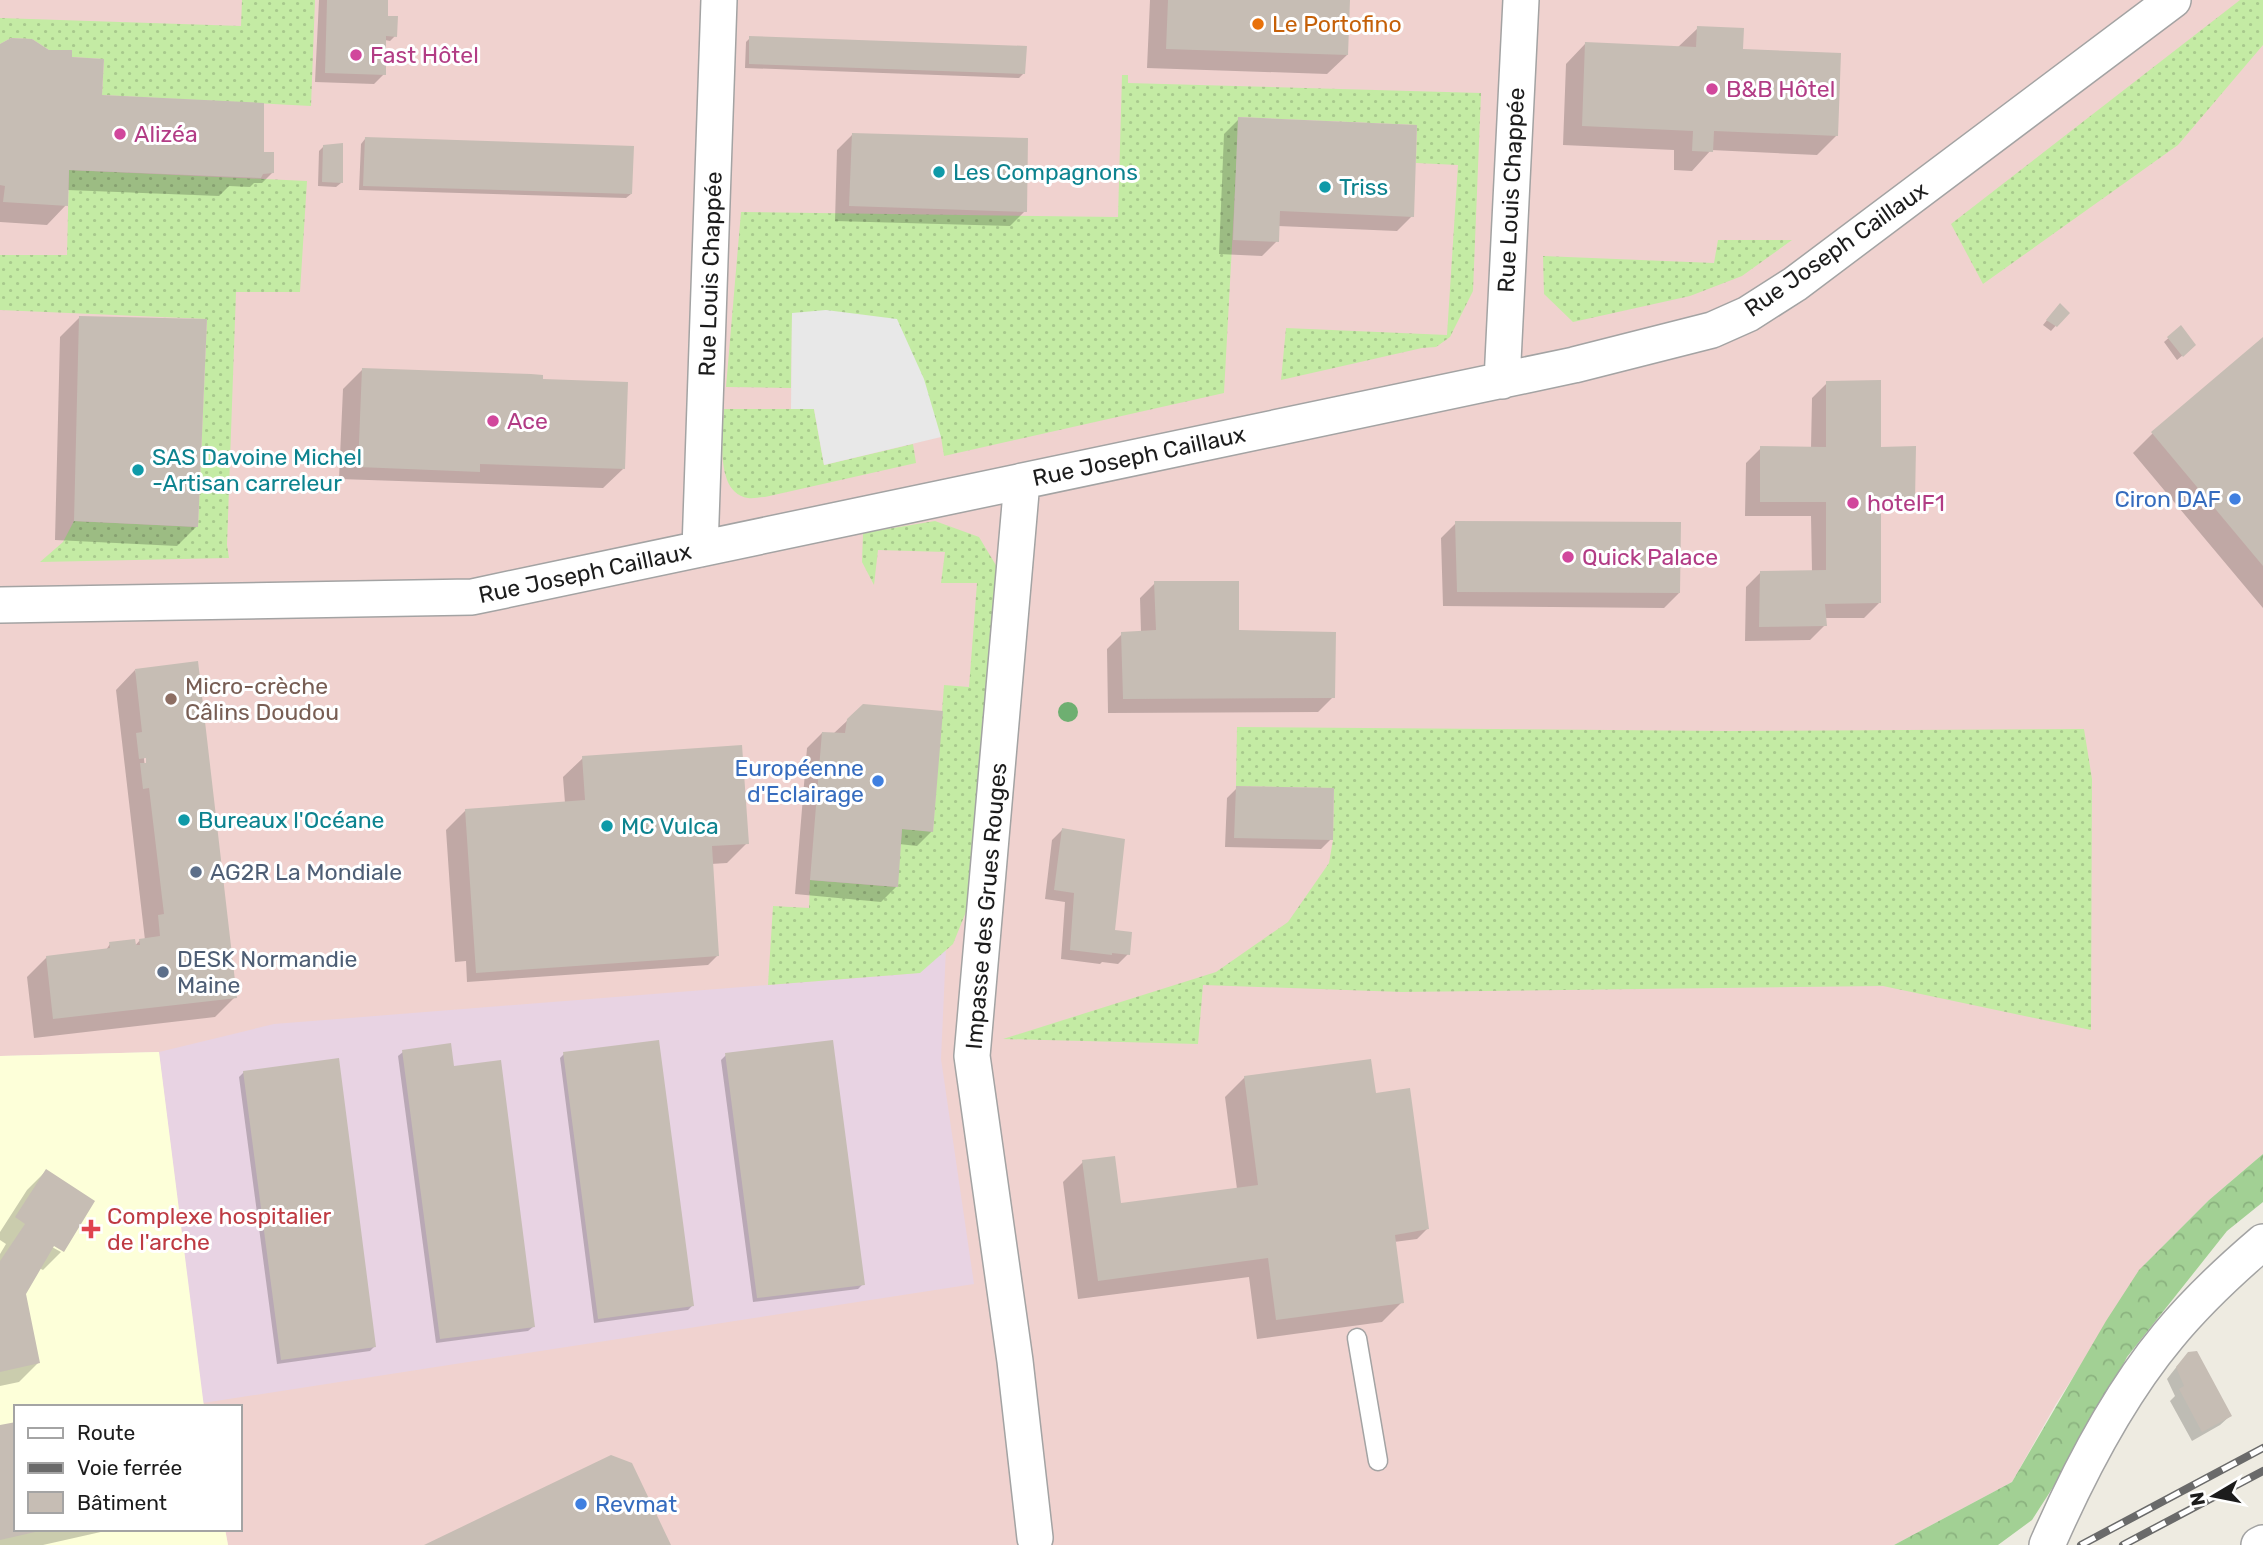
<svg xmlns="http://www.w3.org/2000/svg" width="2263" height="1545" font-family="Rubik,sans-serif">
<style>
.commercial{fill:#f0d2cf}
.industrial{fill:#e8d3e3}
.education{fill:#fdffd9}
.grass{fill:url(#grass-dots)}
.forest{fill:url(#forest-crowns)}
.parking{fill:#e8e8e8}
.shadow{fill:#0003;fill-rule:evenodd}
.building{fill:#c6bdb4}
.lines{fill:none;stroke-linecap:round;stroke-linejoin:round}
.service-casing{stroke:#a3a3a3;stroke-width:21}
.minor-casing{stroke:#a3a3a3;stroke-width:38}
.service{stroke:#fff;stroke-width:18}
.minor{stroke:#fff;stroke-width:35}
.rail-casing{stroke:#6a6a6a;stroke-width:8}
.rail{stroke:#fff;stroke-width:5;stroke-dasharray:16;stroke-linecap:butt}
.tree{fill:#6eaf71}
.food-dot{fill:#e8710a;stroke:#fff;stroke-width:2.5}
.hotel-dot{fill:#d1479c;stroke:#fff;stroke-width:2.5}
.culture-dot{fill:#0f9aa8;stroke:#fff;stroke-width:2.5}
.shop-dot{fill:#3f7fe0;stroke:#fff;stroke-width:2.5}
.education-dot{fill:#8d6e63;stroke:#fff;stroke-width:2.5}
.service-dot{fill:#5c6f8a;stroke:#fff;stroke-width:2.5}
.health-dot{fill:#e0444e;stroke:#fff;stroke-width:2.5}
.labels{text-anchor:middle;dominant-baseline:central;stroke-width:6;stroke-linejoin:round;paint-order:stroke}
.food-label{font-size:23px;fill:#c56008;stroke:#fff;text-anchor:start}
.hotel-label{font-size:23px;fill:#b23c85;stroke:#fff;text-anchor:start}
.culture-label{font-size:23px;fill:#0d838f;stroke:#fff;text-anchor:start}
.street-label{font-size:23px;fill:#1c1c1c;stroke:#fff}
.shop-label{font-size:23px;fill:#366cbe;stroke:#fff;text-anchor:end}
.education-label{font-size:23px;fill:#785e54;stroke:#fff;text-anchor:start}
.service-label{font-size:23px;fill:#4e5e75;stroke:#fff;text-anchor:start}
.health-label{font-size:23px;fill:#be3a42;stroke:#fff;text-anchor:start}
</style>
<defs>
<pattern id="grass-dots" width="8" height="8" patternUnits="userSpaceOnUse" patternTransform="scale(1.75)"><rect width="8" height="8" fill="#c4eba4"/><path d="M2 2h.1M6 6h.1" fill="none" stroke="#a8c98d" stroke-width="1.8" stroke-linecap="round"/></pattern>
<pattern id="forest-crowns" width="20" height="18" patternUnits="userSpaceOnUse" patternTransform="scale(1.75)"><rect width="20" height="18" fill="#a2d094"/><path d="M2 6a3 3 0 1 1 6 0M12 15a3 3 0 1 1 6 0" fill="none" stroke="#8bb27f"/></pattern>
</defs>
<rect width="100%" height="100%" fill="#eeebe1"/>
<path class="commercial" d="M0,0H2263V1154L2209,1200L2144,1265L2056,1404L2012,1482L1894,1545H228L225,1529H240V1407H204L159,1052L0,1056Z"/>
<path class="industrial" d="M946,948L941,1059L974,1284L203,1403L159,1052L274,1024L919,973Z"/>
<path class="education" d="M159,1052L204,1407H16V1529H225L228,1545H0V1056Z"/>
<path class="grass" d="M242,0H315L311,106L102,95L104,59L72,57V50H49L32,39L11,38L0,44V18L241,26Z
M2240,0H2263V45L2178,145L1983,284L1951,224Z
M1122,75H1128V83L1481,93L1473,291L1450,337L1436,347L1422,348L1281,380L1286,328L1447,335L1458,165L1416,163L1417,125L1239,117L1224,393L944,456L941,437L792,313L791,388L726,387L741,212L1118,217Z
M69,170L307,181L300,292H236L227,545L229,558L40,562L63,542L74,521L198,527L207,319L0,310V255H67Z
M1718,240H1792L1742,276L1690,296L1573,322L1544,294L1543,256L1714,263Z
M724,409H814L824,465L913,444L916,463L765,497C759,497 753,499 748,498C714,493 723,433 724,409Z
M935,521L979,537L997,567L972,897L953,944L920,973L768,985L773,906L809,908L810,880L897,887L902,829L933,831L944,685L969,687L977,583H941L945,552L878,550L874,585L862,562L863,533Z
M1237,727L1725,731L2084,729L2092,779L2091,1030L1883,986L1402,992L1203,985L1198,1044L1003,1039L1216,972L1288,922L1329,863L1333,840L1334,788L1236,786Z"/>
<path class="forest" d="M2263,1154V1202L2227,1231L2127,1357L2091,1428L2032,1520L1998,1545H1894L2012,1482L2106,1321L2139,1270L2209,1200Z"/>
<path class="parking" d="M826,310L897,319L924,379L941,437L824,465L814,409H791L792,313Z"/>
<path class="shadow" d="M319,0H386V21L395,36L390,41L385,40L384,74L374,84L315,82Z
M1150,0H1349L1347,55L1327,74L1147,68Z
M1698,28L1741,50L1837,135L1817,155L1711,150L1692,171L1674,170V150L1563,145L1566,64L1585,44L1677,48Z
M750,38L1024,73L1019,78L745,68L746,42Z
M0,46L70,62L101,97L262,153L272,173L262,183H254L250,187L229,186L219,196L67,190L66,205L47,225L0,222Z
M1239,119L1412,216L1397,231L1278,226L1277,241L1262,256L1219,254L1224,134Z
M852,135L1025,211L1010,226L835,221L837,150Z
M365,139L631,194L626,198L359,190L361,144Z
M324,146L341,183L336,187L318,186L319,151Z
M2056,309L2067,313L2051,331L2043,325Z
M79,318L197,526L177,546L55,540L60,337Z
M2181,327L2189,350L2177,360L2164,342Z
M2263,340V608L2133,453L2152,434Z
M362,370L541,381L623,469L603,488L339,479L343,389Z
M1827,383L1913,500L1903,510L1879,512V603L1864,618H1824L1825,625L1810,640L1745,641L1746,587L1761,572H1812L1811,516H1745L1746,463L1761,448H1811L1812,398Z
M1456,523L1679,593L1664,608L1443,606L1441,538Z
M1155,583L1333,697L1318,712L1108,713L1107,649L1122,634L1141,632L1140,598Z
M135,670L235,997L215,1017L34,1038L27,977L47,957L106,950L110,944L134,947L140,940H145L116,690ZM143,750H146L147,786Z
M848,720L932,831L917,846L899,844L896,887L881,902L795,894L807,748L822,733L833,734Z
M583,758L747,843L727,863L711,864L718,955L708,965L467,982L466,961L455,962L446,830L466,810L565,803L563,777Z
M1237,788L1331,839L1321,849L1225,847L1227,798Z
M1062,830L1113,932L1128,954L1118,964L1102,962L1100,964L1061,959L1065,902L1045,899L1052,840Z
M403,1052L453,1068L533,1327L528,1331L436,1343L398,1056Z
M564,1054L692,1306L688,1310L594,1323L560,1058Z
M726,1055L863,1284L858,1289L753,1302L721,1060Z
M244,1072L374,1347L370,1351L277,1364L239,1077Z
M1245,1077L1375,1097L1427,1229L1417,1239L1394,1242L1402,1302L1382,1322L1257,1339L1249,1277L1078,1299L1063,1182L1083,1162L1120,1205L1237,1189L1225,1097Z
M46,1171L54,1244L52,1247L61,1252L43,1270L39,1268L24,1293L38,1363L19,1382L0,1386V1254L6,1244L0,1240V1232L27,1190Z
M2178,1365L2230,1416L2220,1425L2192,1441L2170,1401L2175,1396L2167,1379Z
M0,1427L16,1529H114L43,1545H0Z"/>
<path class="building" d="M327,0H388V16H398L397,37L386,36V75L325,73Z
M1168,0H1350L1348,55L1166,49Z
M1697,26L1744,28L1743,49L1841,53L1838,136L1714,131L1713,152L1692,151L1693,131L1582,126L1585,42L1696,47Z
M749,36L1027,46L1025,74L749,64Z
M11,38L32,39L49,50H72V57L104,59L102,95L264,103V152H274V173L263,174L261,178L69,170L68,206L3,202L5,186L0,185V44Z
M1238,117L1417,125L1414,217L1280,211L1279,242L1233,240Z
M852,133L1028,138L1027,212L849,206Z
M365,137L634,146L632,194L363,186Z
M343,143V183L322,182L323,145Z
M2060,303L2070,313L2057,327L2046,320Z
M79,316L207,319L198,527L74,521Z
M2181,325L2196,345L2183,357L2167,337Z
M2263,337V566L2151,432Z
M362,368L531,374L543,375V379L628,382L625,469L480,464V472L358,467Z
M1881,380V447L1916,446L1915,501L1881,504V603L1825,604L1827,626L1759,627L1760,571L1826,570V502H1760V446L1826,447V381Z
M1455,521L1681,522L1680,593L1457,592Z
M1154,581H1239V630L1336,632L1335,698L1123,699L1121,632L1156,630Z
M198,661L237,998L53,1019L46,956L110,948L109,942L135,939L136,945H140L139,939L160,936L158,915L164,914L149,788L143,789L140,763H146V758L139,759L136,733L142,732L135,669Z
M863,704L943,711L933,832L902,829L898,887L810,880L822,732L845,733L847,719Z
M742,745L749,844L712,846L719,956L476,973L465,809L585,800L582,756Z
M1236,786L1334,788L1333,840L1234,838Z
M1062,828L1125,839L1115,930L1132,932L1130,955L1112,953V955L1070,950L1074,893L1054,890Z
M659,1040L694,1306L598,1319L563,1052Z
M833,1040L865,1285L757,1298L725,1053Z
M451,1043L454,1066L501,1060L535,1327L440,1339L402,1050Z
M339,1058L376,1347L281,1360L243,1071Z
M1371,1059L1376,1093L1410,1088L1429,1229L1395,1235L1404,1303L1276,1320L1268,1258L1098,1281L1082,1160L1115,1156L1121,1203L1258,1185L1244,1076Z
M46,1169L95,1201L64,1252L54,1246L26,1294L40,1363L0,1372V1261L25,1224L15,1217Z
M2197,1351L2232,1416L2202,1432L2179,1389L2184,1386L2176,1367L2188,1352Z
M16,1422V1529L44,1530L0,1540V1425Z
M611,1455L632,1463L671,1545H424Z"/>
<g class="lines">
<defs>
<path id="service" d="M1357,1338L1378,1461"/>
<path id="minor" d="M1502,381L1521,0
M1022,481L972,1056L1015,1361L1035,1538
M700,549L719,0
M0,605L472,597L1574,365L1712,330L1748,314L1795,284L2173,0
M2047,1545C2078,1474 2118,1396 2168,1336C2196,1302 2229,1271 2263,1242
M2259,1545L2263,1543"/>
</defs>
<use href="#service" class="service-casing"/>
<use href="#minor" class="minor-casing"/>
<use href="#service" class="service"/>
<use href="#minor" class="minor"/>
<defs>
<path id="rail" d="M2081,1545L2263,1448
M2123,1545L2263,1471"/>
</defs>
<use href="#rail" class="rail-casing"/>
<use href="#rail" class="rail"/>
</g>
<circle class="tree" cx="1068" cy="712" r="10"/>
<circle class="food-dot" cx="1258" cy="24" r="7"/>
<g class="hotel-dot">
<circle cx="356" cy="55" r="7"/>
<circle cx="1712" cy="89" r="7"/>
<circle cx="120" cy="134" r="7"/>
<circle cx="493" cy="421" r="7"/>
<circle cx="1853" cy="503" r="7"/>
<circle cx="1568" cy="557" r="7"/>
</g>
<g class="culture-dot">
<circle cx="939" cy="172" r="7"/>
<circle cx="1325" cy="187" r="7"/>
<circle cx="138" cy="470" r="7"/>
<circle cx="184" cy="820" r="7"/>
<circle cx="607" cy="826" r="7"/>
</g>
<g class="shop-dot">
<circle cx="2235" cy="499" r="7"/>
<circle cx="878" cy="781" r="7"/>
<circle cx="581" cy="1504" r="7"/>
</g>
<circle class="education-dot" cx="171" cy="699" r="7"/>
<g class="service-dot">
<circle cx="196" cy="872" r="7"/>
<circle cx="163" cy="972" r="7"/>
</g>
<path class="health-dot" d="M87.5 1218.5h7v7h7v7h-7v7h-7v-7h-7v-7h7z"/>
<g class="labels">
<g class="food-label">
<text x="1272" y="24">Le Portofino</text>
</g>
<g class="hotel-label">
<text x="370" y="55">Fast Hôtel</text>
<text x="1726" y="89">B&amp;B Hôtel</text>
<text x="134" y="134">Alizéa</text>
<text x="507" y="421">Ace</text>
<text x="1867" y="503">hotelF1</text>
<text x="1582" y="557">Quick Palace</text>
</g>
<g class="culture-label">
<text x="953" y="172">Les Compagnons</text>
<text x="1339" y="187">Triss</text>
<text x="152" y="457">SAS Davoine Michel<tspan x="152" dy="26">-Artisan carreleur</tspan></text>
<text x="198" y="820">Bureaux l'Océane</text>
<text x="621" y="826">MC Vulca</text>
</g>
<g class="street-label">
<text transform="translate(1511 190) rotate(-87)">Rue Louis Chappée</text>
<text transform="translate(1836 249) rotate(-35)">Rue Joseph Caillaux</text>
<text transform="translate(710 274) rotate(-88)">Rue Louis Chappée</text>
<text transform="translate(1139 456) rotate(-12)">Rue Joseph Caillaux</text>
<text transform="translate(585 573) rotate(-12)">Rue Joseph Caillaux</text>
<text transform="translate(986 906) rotate(-85)">Impasse des Grues Rouges</text>
</g>
<g class="shop-label">
<text x="2221" y="499">Ciron DAF</text>
<text x="864" y="768">Européenne<tspan x="864" dy="26">d'Eclairage</tspan></text>
<text x="595" y="1504" text-anchor="start">Revmat</text>
</g>
<g class="education-label">
<text x="185" y="686">Micro-crèche<tspan x="185" dy="26">Câlins Doudou</tspan></text>
</g>
<g class="service-label">
<text x="210" y="872">AG2R La Mondiale</text>
<text x="177" y="959">DESK Normandie<tspan x="177" dy="26">Maine</tspan></text>
</g>
<g class="health-label">
<text x="107" y="1216">Complexe hospitalier<tspan x="107" dy="26">de l'arche</tspan></text>
</g>
</g>
<rect x="14" y="1405" width="228" height="126" fill="#ffffff" stroke="#a4a4a4" stroke-width="2"/>
<rect x="28" y="1428" width="35" height="10" fill="#ffffff" stroke="#a4a4a4" stroke-width="2"/>
<text x="77" y="1440" font-size="21" fill="#1c1c1c">Route</text>
<rect x="28" y="1463" width="35" height="10" fill="#6a6a6a" stroke="#a4a4a4" stroke-width="2"/>
<text x="77" y="1475" font-size="21" fill="#1c1c1c">Voie ferrée</text>
<rect x="28" y="1492" width="35" height="21" fill="#c6bdb4" stroke="#a4a4a4" stroke-width="2"/>
<text x="77" y="1510" font-size="21" fill="#1c1c1c">Bâtiment</text>
<g transform="translate(2214 1496) rotate(260)" stroke="#ffffff" stroke-width="5" paint-order="stroke">
<path d="M0-5L12 26L0 18L-12 26Z" fill="#1c1c1c"/>
<text y="-10" font-size="19" font-weight="bold" text-anchor="middle" fill="#1c1c1c">N</text>
</g>
</svg>
